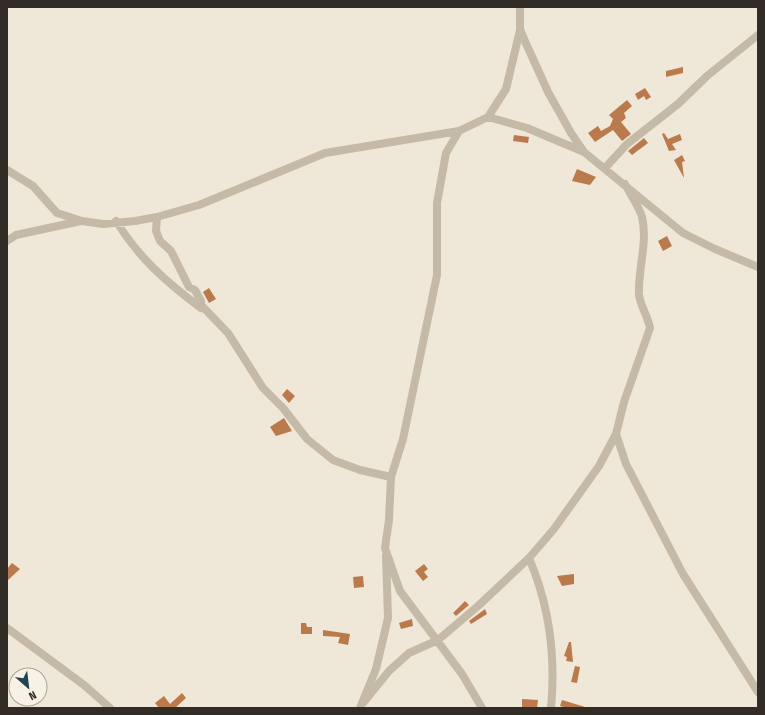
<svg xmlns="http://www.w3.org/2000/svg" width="765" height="715" font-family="'Fira Sans Condensed',sans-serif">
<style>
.building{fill:#bb7a4b}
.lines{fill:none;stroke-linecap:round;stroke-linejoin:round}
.minor{stroke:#c5baa7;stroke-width:8}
</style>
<rect width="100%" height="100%" fill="#efe8d9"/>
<path class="building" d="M683,67V73L666,77V71Z
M645,88L651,97L646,100L644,96L638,100L635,94Z
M627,100L632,106L624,113L626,118L621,122L631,134L622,141L613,130L595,142L588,133L598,126L601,131L610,126L613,119L609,115Z
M664,133L668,139L680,134L682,140L672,144L676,150L669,151L662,134Z
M514,135L529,137L528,143L513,141Z
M644,138L648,143L632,155L628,151Z
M682,155L685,161L682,162L684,178L674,160Z
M577,169L596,177L590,185L572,181Z
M667,236L672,246L663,251L658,241Z
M209,288L216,299L209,303L203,292Z
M287,389L295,396L289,403L282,395Z
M284,418L292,431L276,436L270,427Z
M12,563L20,569L7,581V569Z
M424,564L428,569L424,572L428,577L423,581L415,571Z
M574,574V584L562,586L557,576Z
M363,576L364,587L354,588L353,577Z
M465,601L469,605L456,616L453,613Z
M485,609L487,614L471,624L469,621Z
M412,619L413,626L401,629L399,623Z
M301,623H306L307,627H312V634H301Z
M323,630L350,634L348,645L338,643L340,637L323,636Z
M569,642H571L573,662L566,661L567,657L564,656Z
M575,666L580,667L577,683L571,682Z
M182,693L186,698L175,708H159L155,703L164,696L170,704Z
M522,699L538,700L537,708H522Z
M562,700L585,707V708H567L560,706Z"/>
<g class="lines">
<path class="minor" d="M520,7V29L524,39L548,92L571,133L584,152L683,233L715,249L758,267
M520,30L506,89L488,117L527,128L584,152
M459,131L446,153L437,203V275L403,439L391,477L389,520L385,548L400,591L462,674L482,708
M605,168L627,144L678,104L707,76L758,35
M7,170L33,186L57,213L82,221L103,224L135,221L157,217L199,205L325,153L459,131L488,117
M116,221C139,258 166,282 201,308V301L195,290L189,287L171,251L160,241L156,231L157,217
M7,241L16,235L81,221
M202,306L228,333L263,388L283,408L307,439L333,460L360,470L391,477
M616,434L626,464L683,574L758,692
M529,558C550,607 556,655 551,708
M7,628L84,685L110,708
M363,703L389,671L409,653L438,640L478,606L529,558L554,529L599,466L616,434L624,402L650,328C648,316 640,306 639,294C638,268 648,242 642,217C639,206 630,194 625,184
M360,708L376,669L388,618L386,556"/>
</g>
<rect width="765" height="715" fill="none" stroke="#322c27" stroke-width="16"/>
<g transform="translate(28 687) rotate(152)"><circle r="19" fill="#f7f2e5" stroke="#a8a399"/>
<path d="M0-3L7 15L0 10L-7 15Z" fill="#204450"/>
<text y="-6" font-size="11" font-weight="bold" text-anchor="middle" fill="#322c27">N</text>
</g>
</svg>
